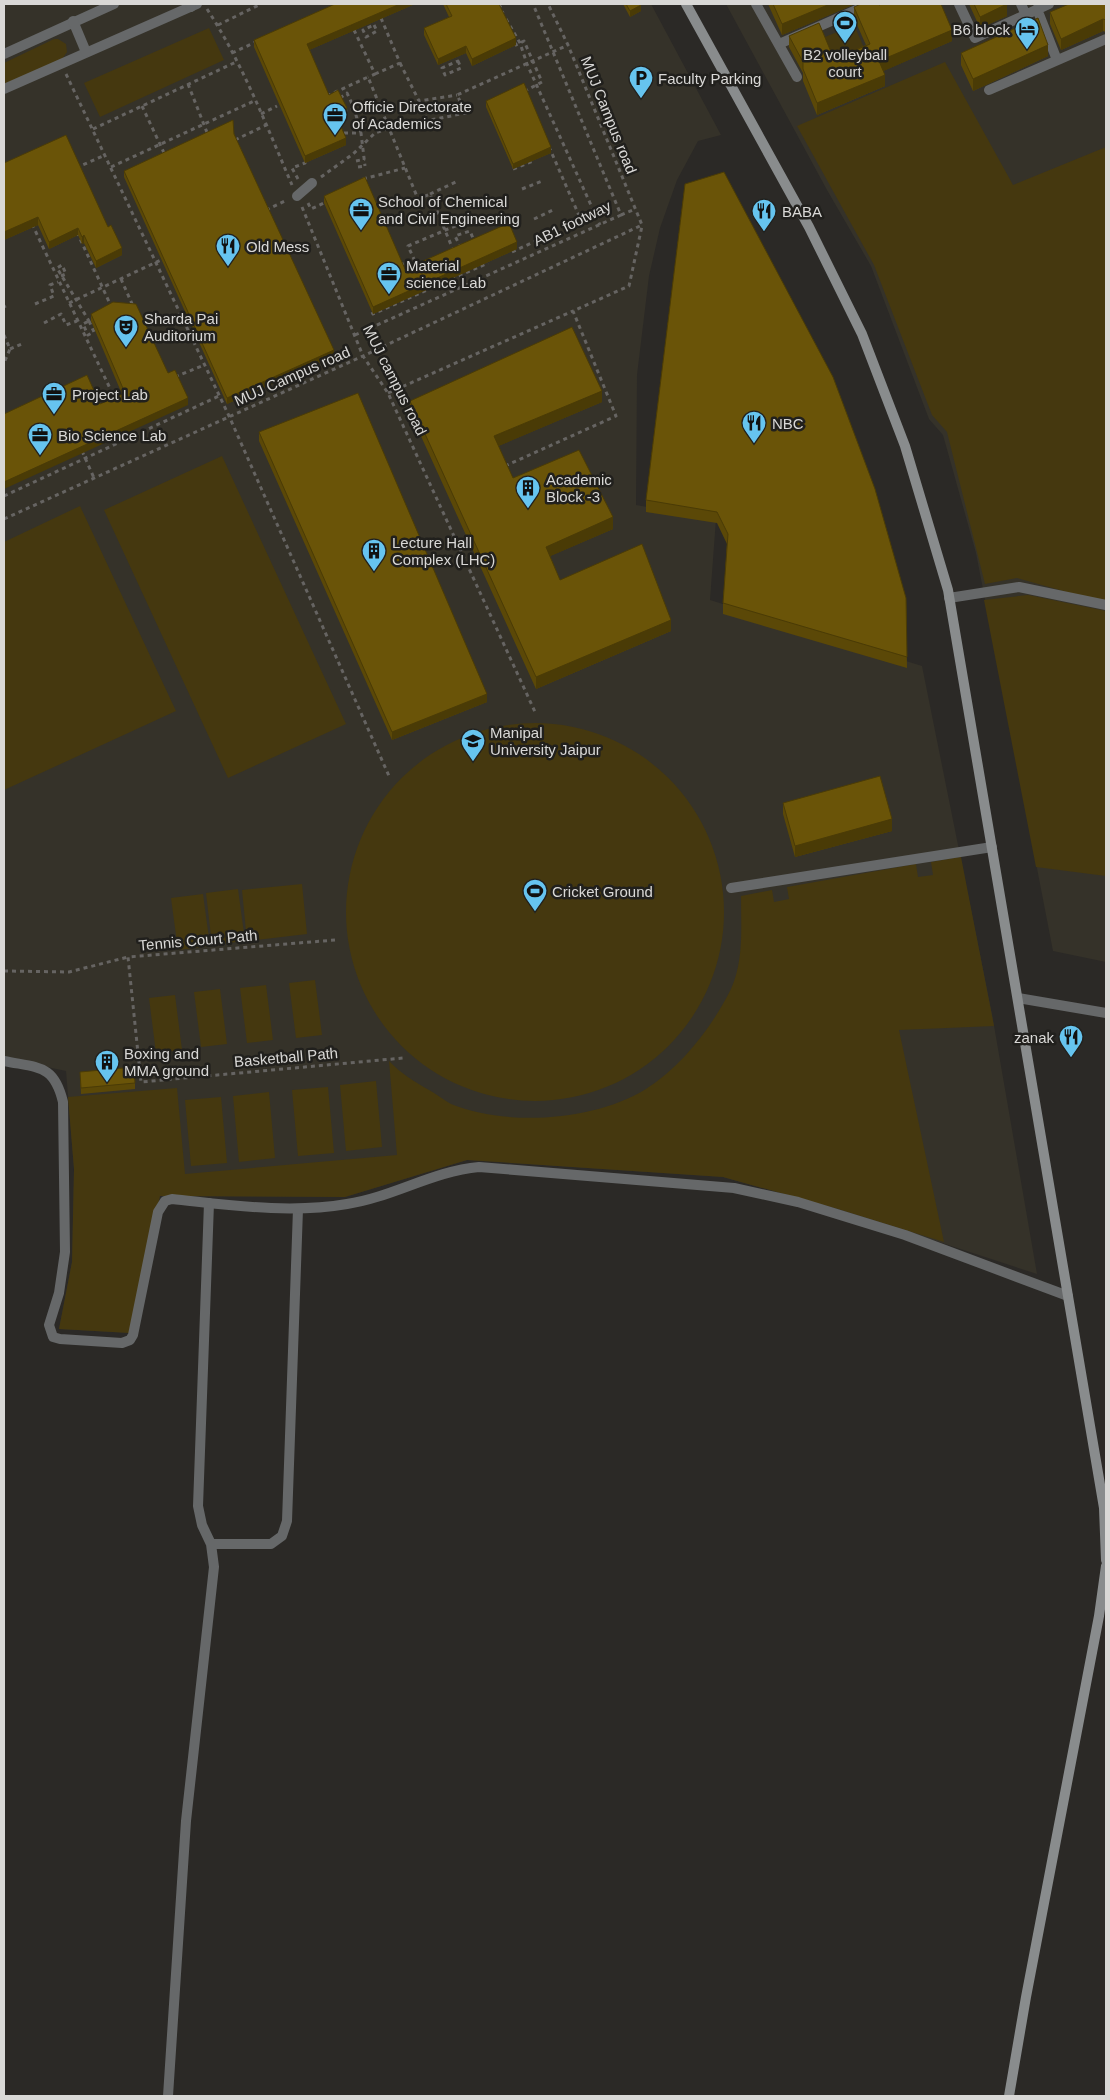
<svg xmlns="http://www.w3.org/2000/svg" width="1110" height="2100" font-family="Helvetica,sans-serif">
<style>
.built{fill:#353229}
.green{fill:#45380f}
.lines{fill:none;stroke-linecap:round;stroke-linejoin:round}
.path{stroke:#666462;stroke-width:3;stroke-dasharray:4 4;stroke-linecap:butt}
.lane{stroke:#666869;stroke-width:10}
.street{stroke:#666869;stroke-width:10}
.secondary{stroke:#898c8d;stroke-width:10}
.wall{fill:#5b4807}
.shaded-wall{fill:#4a3b06}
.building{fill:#6a5408;stroke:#4a3b06}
.labels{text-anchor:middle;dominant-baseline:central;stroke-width:5;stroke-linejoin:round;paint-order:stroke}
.poi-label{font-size:15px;fill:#d9d8d6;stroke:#21201d;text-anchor:start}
.street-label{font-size:15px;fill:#d9d8d6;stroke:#21201d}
</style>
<rect width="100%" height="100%" fill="#2b2926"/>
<path class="built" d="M4,4H651L721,135L698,141L677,180L660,228L649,276L637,375L636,505L716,519L710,600L922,666L992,1014L1037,1274L838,1209L723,1177L467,1160L345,1197L160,1196L130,1333L59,1329L72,1262L74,1169L66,1071L4,1058Z
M726,4H1106V962L1053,951L976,553L943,435L929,419L871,266L827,190Z"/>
<path class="green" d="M854,25L865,50L836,63L825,37Z
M209,28L224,60L100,117L84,83Z
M54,39H58L66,44L67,52L62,59L4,85V63Z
M945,62L1013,185L1106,147V600L1081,596L1017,578L985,584L947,432L932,415L874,265L797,126Z
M222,456L346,724L228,778L104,510Z
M80,506L176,711L4,790V542Z
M1028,595L1106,611V876L1036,867L984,600Z
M346 912a189 189 0 1 1 378 0a189 189 0 1 1-378 0Z
M961,857L994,1026L899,1030L944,1242L838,1209L723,1177L467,1160L345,1197L160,1196L130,1333L59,1329L72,1262L74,1169L68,1097L177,1088L185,1174L397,1155L389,1061C400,1073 415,1082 429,1090C436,1094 444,1100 451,1104C507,1127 594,1121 646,1089C682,1066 712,1027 731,989C744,960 741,927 741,896L772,890L774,902L789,899L787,887L916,864L918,877L933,875L931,862Z
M302,884L307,934L247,941L242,890Z
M238,889L245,941L212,945L206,893Z
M203,894L210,946L178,950L171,898Z
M315,980L322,1035L296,1038L289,983Z
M266,985L273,1040L247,1043L240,988Z
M220,989L227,1044L201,1047L194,992Z
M175,995L182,1050L156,1053L149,998Z
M376,1081L382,1147L346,1151L340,1085Z
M328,1087L334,1153L298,1156L292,1090Z
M269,1092L275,1158L239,1162L233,1096Z
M221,1097L227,1163L191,1166L185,1100Z"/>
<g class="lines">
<path class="path" d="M499,4L503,13
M207,9C242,62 267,127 292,185
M506,19L520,43L527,64L600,225
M218,25L261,4
M374,25L377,31L366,37L363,30Z
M354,30L375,74L368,77
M515,43L516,45L524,41L542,82L525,91
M232,53L258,41
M458,61L461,68L445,75L442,68Z
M400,63L419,101L457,95
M66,74L229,416L389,776
M375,74L400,63L381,18
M188,84L208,135
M327,96L368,77L418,199L430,194L454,252
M340,98L347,93L354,108L361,133L365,132
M419,101L427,121
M142,106L165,155
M345,108L346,111L354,108
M261,114L277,106
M93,129L236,62
M344,133H361L365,166
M235,140L266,125
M356,161L365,159
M111,167L254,101
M358,167L366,166
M76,168L105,155
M513,169L533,161
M321,177L353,154L375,133L390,128L466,113L457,95L568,45
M298,179L292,168L305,163L304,160
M363,179L405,168
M522,189L542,181
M430,194L458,181
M308,203L311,209L324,203L325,205
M302,207L363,356L388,393L536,714
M266,210L287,200
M621,215L635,209
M534,219L553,210
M32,224L116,401
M77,232L111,306
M462,245L460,246L455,236L470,231L475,243
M512,252L581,220L550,149
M400,265L414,259
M418,268L408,246L474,218
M61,276L66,274L62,265L57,268L89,321L94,319
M121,279L133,306
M69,303L163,259
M35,304L54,296L50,285L58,282
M4,307L6,306
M372,312L373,314L488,263
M89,321L94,332L88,335L83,324Z
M44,323L61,314L66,325L77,321
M4,335L10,349L4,363
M355,335L621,215L533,4
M10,349L24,343
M175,377L204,365
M388,393L573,311
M118,399L115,394L123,390
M82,451L94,478
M505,466L616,416L573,311L629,286L642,226
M4,496L219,396
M4,519L363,356L642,225L568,45L548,4
M335,940L128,957L141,1082L403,1058
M4,971L69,972L128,957"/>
<path class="lane" d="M756,4L797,77
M4,54L114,4
M4,89L197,4
M297,196L312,183
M949,598L1019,587L1106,605
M731,888L992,847
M211,1544H271L282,1536L287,1521L298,1209
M168,2096L186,1821L214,1567L211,1544L202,1525L198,1506L209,1203"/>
<path class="street" d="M190,4L191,7
M959,4L975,38L1049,4
M1021,4L1026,15
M1037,9L1057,60
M73,21L86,52
M779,44L870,4
M989,90L1106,39
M1018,998L1106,1013
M4,1061C38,1068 54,1064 63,1102L65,1252L59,1293L49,1325L53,1337L60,1339L122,1343L130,1340L133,1335L158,1212L165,1201L172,1199C230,1205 289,1214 347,1204C393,1197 433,1171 479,1167L734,1188L798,1202L905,1235L1068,1296"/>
<path class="secondary" d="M686,4L809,227L862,334L905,446L948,590L1104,1508L1106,1560
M1009,2096L1026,1997L1099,1616L1106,1566"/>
</g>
<path class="wall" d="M335,4H415L309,50L329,95L347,115L337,119L346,145L305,163L254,47V40Z
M443,4H499L516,45L472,66L466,53L438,65L424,35V28L449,17Z
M623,4H640L641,11L630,17Z
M768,4H855L782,35Z
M969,4H1006L1007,16L980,28Z
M1106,4V32L1103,31L1061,50L1050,24V12Z
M879,5L952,41L883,71L885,86L817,115L803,81V73L789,47V36L834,59L866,45L854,18V7Z
M961,53L1048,56L973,91L961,65Z
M486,101L551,153L513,169L486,107Z
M234,134L334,356L227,404L124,177V171Z
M4,163L122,255L96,268L84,243L82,244L78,235L49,249L38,225L4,240Z
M685,184L906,598L907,668L723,614V603L727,544L717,523L646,512V500Z
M324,196L405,269L517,249L373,314L324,203Z
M91,314L168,373L188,405L100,404L122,394L91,321Z
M410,401L602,402L498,446L513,478L613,529L550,556L560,580L671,631L536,689L410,412Z
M259,432L487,702L392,740L259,441Z
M783,803L892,831L795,857L783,814Z
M80,1072L135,1083V1089L81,1094Z"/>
<path class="shaded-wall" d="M400,4H415L307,51V44Z
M830,4H855L782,35V24Z
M1007,4V16L980,28V17Z
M641,5V11L630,17V11Z
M1103,19V31L1061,50V39Z
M952,30V41L879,73V61Z
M516,38V45L472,66V59Z
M1048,45V56L973,91V79Z
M466,46V53L438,65V59Z
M885,75V86L817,115V103Z
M347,108V115L335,120V113Z
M346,138V145L305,163V156Z
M551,147V153L513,169V164Z
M38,217V225L4,240V232Z
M78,228V235L49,249V242Z
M84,235V243L82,244V237Z
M517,242V249L373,314V307Z
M122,248V255L96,268V261Z
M334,350V356L227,404V398Z
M602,391V402L494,448V436Z
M188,398V405L4,489V482Z
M613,517V529L546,558V547Z
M671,620V631L536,689V677Z
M487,694V702L392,740V732Z
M892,819V831L795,857V846Z"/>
<path class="building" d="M335,4H400L307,44L329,95L338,90L347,108L335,113L346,138L305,156L254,40Z
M446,4H499L516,38L472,59L466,46L438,59L424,28L452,16Z
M626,4H640L641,5L630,11Z
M773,4H830L782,24Z
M861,4H878L879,5L882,4H941L952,30L879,61L885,75L817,103L803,69V62L789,36L819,23L834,59L870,44L854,7Z
M974,4H1007L980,17Z
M1069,4H1106V20L1103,19L1061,39L1050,12Z
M1038,18L1048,45L973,79L961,53Z
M524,83L551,147L513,164L486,101Z
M233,120L234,134L334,350L227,398L124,171Z
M66,135L108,227L111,225L122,248L96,261L84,235L82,237L78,228L49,242L38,217L4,232V163Z
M724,172L833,377L875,489L906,598L907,657L723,603L728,534L717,512L646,500L685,184Z
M365,177L405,269L509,223L517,242L373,307L324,196Z
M113,302L136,304L168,373L175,370L188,398L4,482V414L87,375L100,404L125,393L91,314Z
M572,327L602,391L494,436L513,478L579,450L613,517L546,547L560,580L642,544L671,620L536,677L410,401Z
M358,393L487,694L392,732L259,432Z
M880,776L892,819L795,846L783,803Z
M134,1067L135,1083L81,1088L80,1072Z"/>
<defs>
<symbol id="stadium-pin" viewBox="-11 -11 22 30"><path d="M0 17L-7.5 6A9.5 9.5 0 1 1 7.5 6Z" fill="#66c4ef" stroke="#21201d"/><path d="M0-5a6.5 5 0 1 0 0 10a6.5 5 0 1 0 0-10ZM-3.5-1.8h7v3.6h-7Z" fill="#111"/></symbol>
<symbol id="hotel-pin" viewBox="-11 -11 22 30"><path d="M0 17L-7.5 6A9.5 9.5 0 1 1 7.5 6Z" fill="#66c4ef" stroke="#21201d"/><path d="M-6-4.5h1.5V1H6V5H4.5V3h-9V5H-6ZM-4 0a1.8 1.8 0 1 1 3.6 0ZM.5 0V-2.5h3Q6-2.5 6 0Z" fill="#111"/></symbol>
<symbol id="parking-pin" viewBox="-11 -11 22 30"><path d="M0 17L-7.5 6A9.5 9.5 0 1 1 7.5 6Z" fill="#66c4ef" stroke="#21201d"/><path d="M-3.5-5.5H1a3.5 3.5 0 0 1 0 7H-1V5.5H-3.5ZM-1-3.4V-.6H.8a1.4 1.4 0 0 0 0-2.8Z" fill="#111"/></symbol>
<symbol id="office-pin" viewBox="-11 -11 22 30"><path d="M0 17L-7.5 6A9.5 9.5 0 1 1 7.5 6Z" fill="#66c4ef" stroke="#21201d"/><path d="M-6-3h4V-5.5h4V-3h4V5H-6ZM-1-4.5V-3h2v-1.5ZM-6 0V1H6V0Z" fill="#111"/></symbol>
<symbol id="restaurant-pin" viewBox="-11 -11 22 30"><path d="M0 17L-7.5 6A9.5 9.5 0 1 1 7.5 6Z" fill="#66c4ef" stroke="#21201d"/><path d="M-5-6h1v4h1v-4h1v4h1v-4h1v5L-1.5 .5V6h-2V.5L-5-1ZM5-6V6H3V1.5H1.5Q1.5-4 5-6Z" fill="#111"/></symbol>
<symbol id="theatre-pin" viewBox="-11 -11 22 30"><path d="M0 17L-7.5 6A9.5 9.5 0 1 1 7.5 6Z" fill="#66c4ef" stroke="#21201d"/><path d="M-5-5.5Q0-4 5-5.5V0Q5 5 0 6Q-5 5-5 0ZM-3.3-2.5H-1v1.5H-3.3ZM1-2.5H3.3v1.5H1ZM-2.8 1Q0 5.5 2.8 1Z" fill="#111"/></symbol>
<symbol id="building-pin" viewBox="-11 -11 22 30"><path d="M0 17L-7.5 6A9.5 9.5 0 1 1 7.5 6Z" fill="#66c4ef" stroke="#21201d"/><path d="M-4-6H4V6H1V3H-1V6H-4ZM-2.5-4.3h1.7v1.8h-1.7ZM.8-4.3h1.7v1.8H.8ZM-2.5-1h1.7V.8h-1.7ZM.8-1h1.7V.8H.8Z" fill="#111"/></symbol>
<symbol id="university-pin" viewBox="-11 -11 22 30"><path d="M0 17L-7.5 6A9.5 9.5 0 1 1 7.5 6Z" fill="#66c4ef" stroke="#21201d"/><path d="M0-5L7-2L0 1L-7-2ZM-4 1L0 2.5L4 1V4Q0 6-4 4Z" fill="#111"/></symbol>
</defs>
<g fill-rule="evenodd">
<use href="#stadium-pin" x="831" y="9" width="28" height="38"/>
<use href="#hotel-pin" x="1013" y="15" width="28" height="38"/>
<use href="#parking-pin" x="627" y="64" width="28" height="38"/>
<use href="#office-pin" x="321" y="101" width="28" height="38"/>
<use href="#office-pin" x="347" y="196" width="28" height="38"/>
<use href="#restaurant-pin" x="750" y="197" width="28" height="38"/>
<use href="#restaurant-pin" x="214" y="232" width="28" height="38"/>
<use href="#office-pin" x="375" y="260" width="28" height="38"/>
<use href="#theatre-pin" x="112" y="313" width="28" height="38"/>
<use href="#office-pin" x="40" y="380" width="28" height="38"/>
<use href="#restaurant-pin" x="740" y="409" width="28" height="38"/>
<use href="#office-pin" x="26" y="421" width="28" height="38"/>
<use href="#building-pin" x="514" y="474" width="28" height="38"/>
<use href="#building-pin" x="360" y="537" width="28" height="38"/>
<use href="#university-pin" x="459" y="727" width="28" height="38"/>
<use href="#stadium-pin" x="521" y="877" width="28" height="38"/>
<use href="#restaurant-pin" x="1057" y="1023" width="28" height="38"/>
<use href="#building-pin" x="93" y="1048" width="28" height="38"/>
</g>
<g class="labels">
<g class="poi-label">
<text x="1010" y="29" text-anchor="end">B6 block</text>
<text x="845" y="54" text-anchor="middle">B2 volleyball<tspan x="845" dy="17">court</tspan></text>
<text x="658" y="78">Faculty Parking</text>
<text x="352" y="106">Officie Directorate<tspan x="352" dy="17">of Academics</tspan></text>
<text x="378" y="201">School of Chemical<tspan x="378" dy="17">and Civil Engineering</tspan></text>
<text x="782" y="211">BABA</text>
<text x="246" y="246">Old Mess</text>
<text x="406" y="265">Material<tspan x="406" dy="17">science Lab</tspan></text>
<text x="144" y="318">Sharda Pai<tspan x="144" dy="17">Auditorium</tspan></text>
<text x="72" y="394">Project Lab</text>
<text x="772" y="423">NBC</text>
<text x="58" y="435">Bio Science Lab</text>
<text x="546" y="479">Academic<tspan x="546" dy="17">Block -3</tspan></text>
<text x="392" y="542">Lecture Hall<tspan x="392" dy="17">Complex (LHC)</tspan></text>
<text x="490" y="732">Manipal<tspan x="490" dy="17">University Jaipur</tspan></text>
<text x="552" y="891">Cricket Ground</text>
<text x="1054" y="1037" text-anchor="end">zanak</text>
<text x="124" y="1053">Boxing and<tspan x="124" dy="17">MMA ground</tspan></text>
</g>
<g class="street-label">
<text transform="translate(609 115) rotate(68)">MUJ Campus road</text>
<text transform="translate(572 223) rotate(-26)">AB1 footway</text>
<text transform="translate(292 376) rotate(-24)">MUJ Campus road</text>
<text transform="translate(395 380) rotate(63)">MUJ campus road</text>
<text transform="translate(198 940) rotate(-5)">Tennis Court Path</text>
<text transform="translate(286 1057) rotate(-5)">Basketball Path</text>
</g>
</g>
<rect width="1110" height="2100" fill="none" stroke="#d9d8d6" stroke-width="10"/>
</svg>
